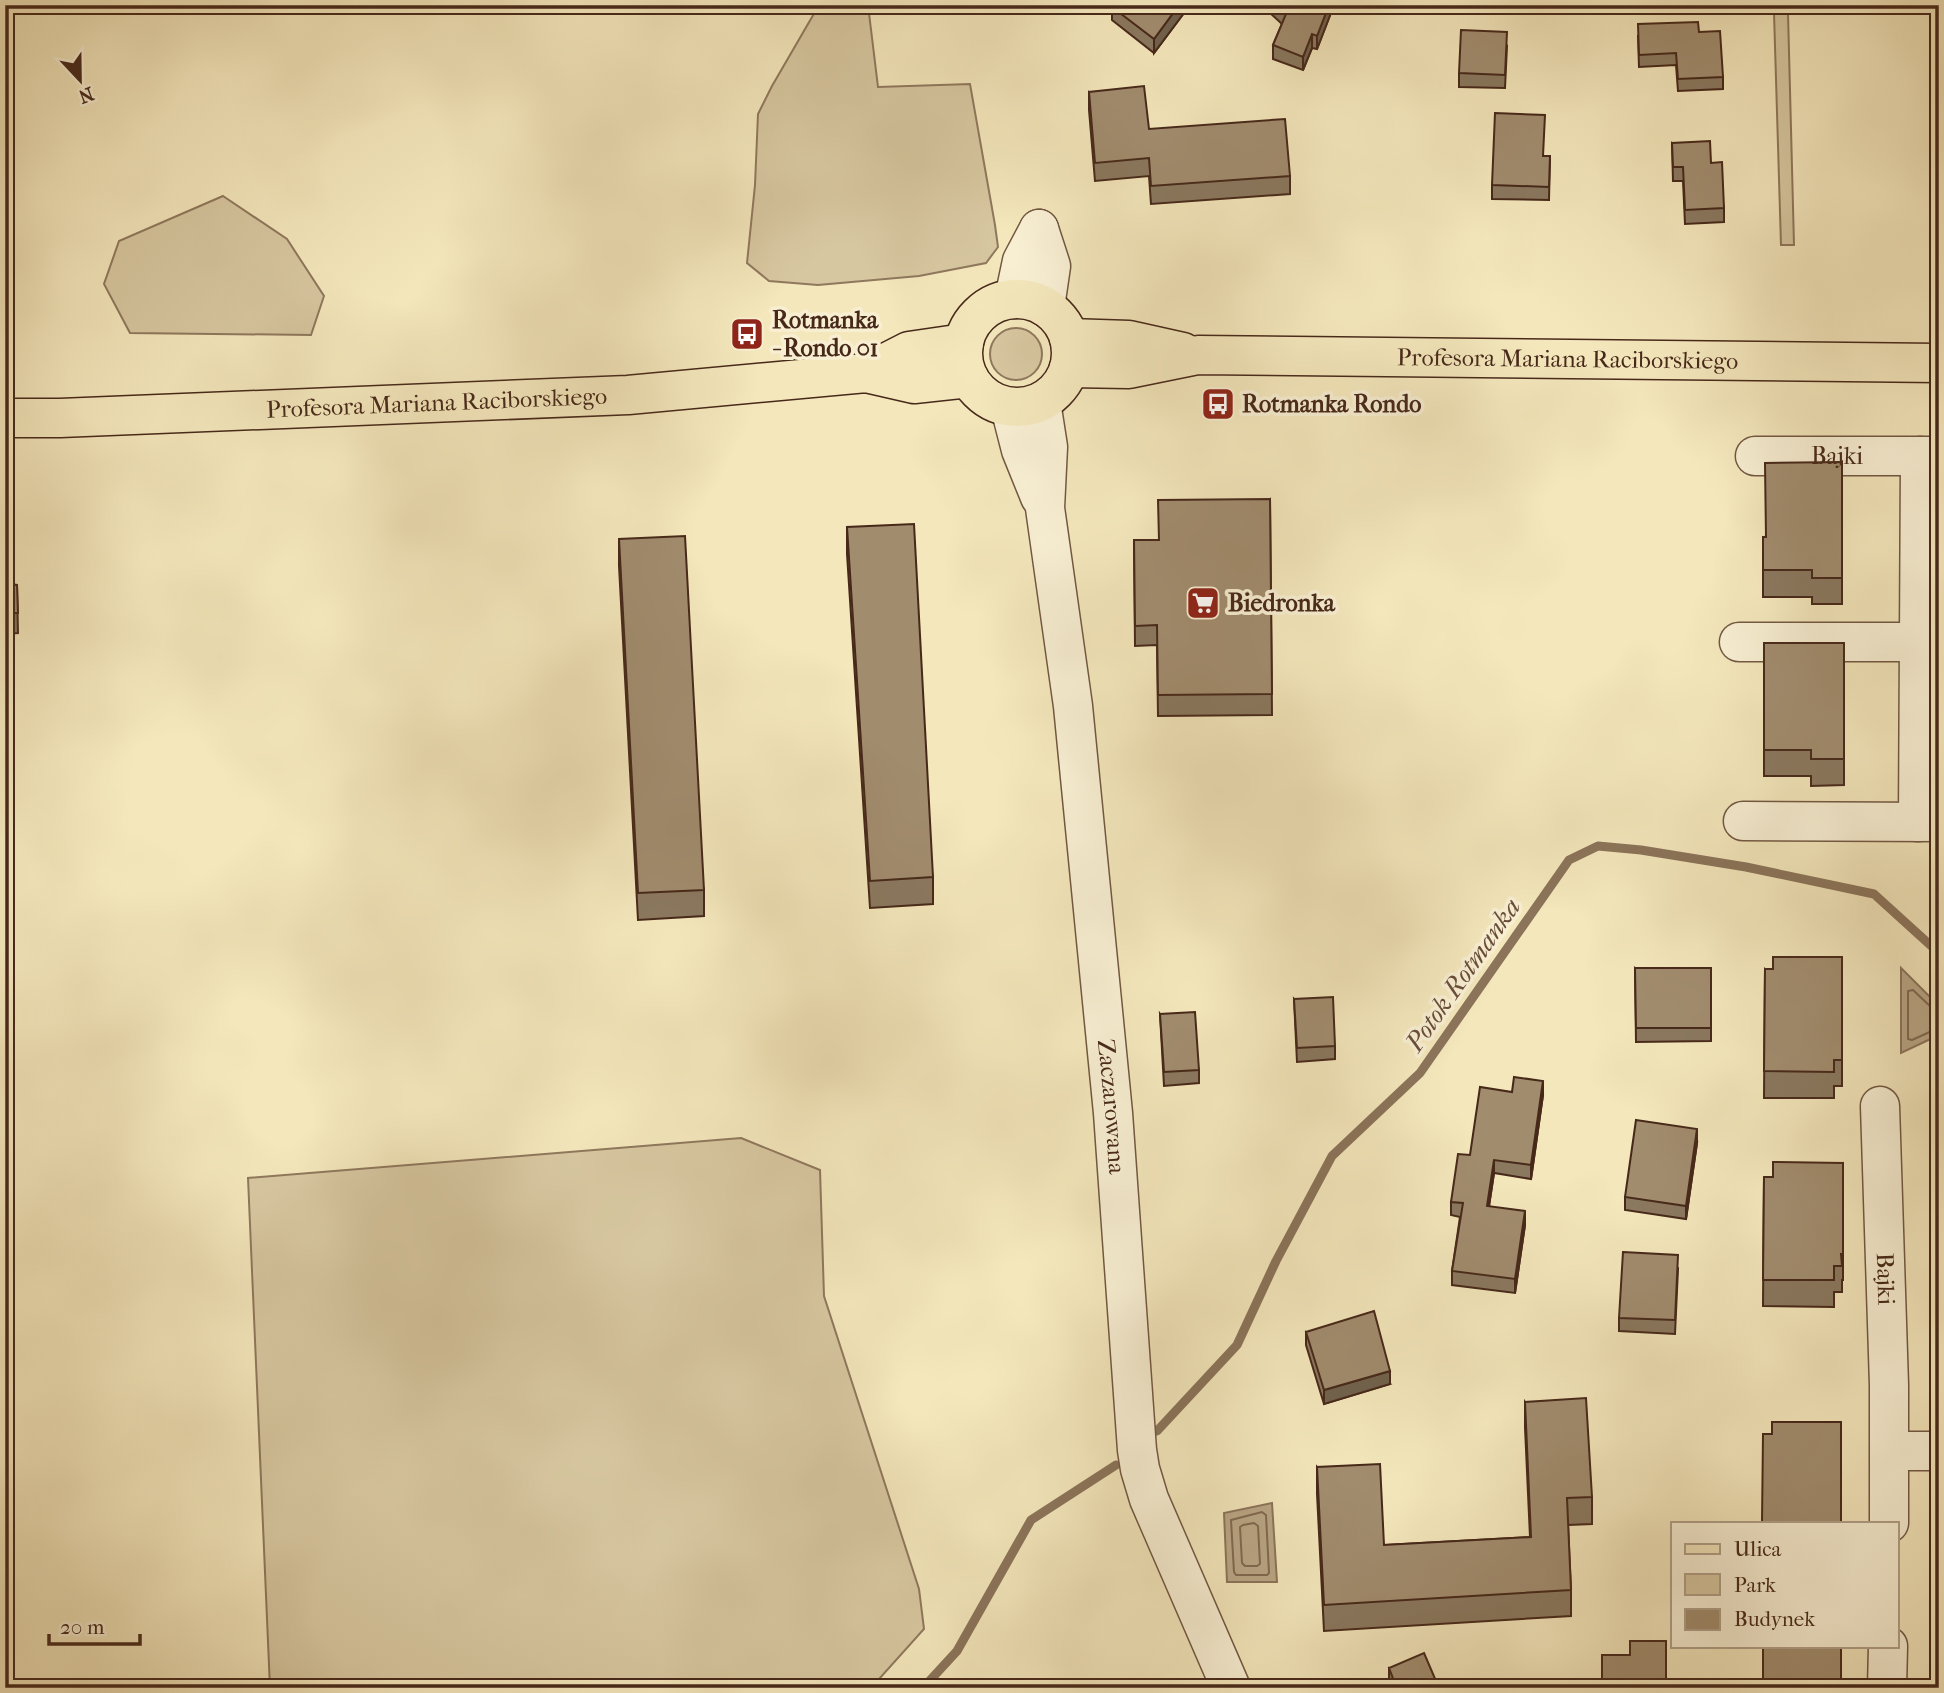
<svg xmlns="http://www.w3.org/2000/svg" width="1944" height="1693" font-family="'IM FELL French Canon',serif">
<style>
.green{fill:#d7c7a0;stroke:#8f785d;stroke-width:2}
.water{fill:#b9a685;stroke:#8b745a;stroke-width:2}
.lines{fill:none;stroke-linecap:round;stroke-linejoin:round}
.shore{stroke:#806850;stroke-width:2}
.stream{stroke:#8b745a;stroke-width:9}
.minor-casing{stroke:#725842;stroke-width:41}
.major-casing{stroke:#47291a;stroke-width:41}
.minor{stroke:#f8efd3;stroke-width:38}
.major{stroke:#f4e7bc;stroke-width:38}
.wall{fill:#8a785f;stroke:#47291a;stroke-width:2}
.shaded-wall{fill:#71624d;stroke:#47291a;stroke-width:2}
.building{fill:#a18c6e;stroke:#47291a;stroke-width:2}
.labels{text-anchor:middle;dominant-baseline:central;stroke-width:7;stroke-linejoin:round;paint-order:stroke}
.poi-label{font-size:24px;font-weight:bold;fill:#47291a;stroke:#f8efd3;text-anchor:start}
.street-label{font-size:24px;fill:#47291a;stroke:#f8efd3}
.water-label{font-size:26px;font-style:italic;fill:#694e3a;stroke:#f8efd3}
</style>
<rect width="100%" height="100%" fill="#f4e7bc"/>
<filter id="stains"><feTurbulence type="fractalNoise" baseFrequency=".00286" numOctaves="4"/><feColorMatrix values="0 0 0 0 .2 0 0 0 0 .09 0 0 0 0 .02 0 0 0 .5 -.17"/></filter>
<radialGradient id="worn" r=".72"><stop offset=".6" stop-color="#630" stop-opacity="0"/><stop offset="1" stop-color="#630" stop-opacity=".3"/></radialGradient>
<path class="green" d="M819,5H868L878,87L970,84L995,225L998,247L986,263L919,276L818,285L769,281L747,263L755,185L758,114L772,86Z
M1774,13H1788L1794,245H1781Z
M223,196L287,239L324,296L311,335L130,333L104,284L119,241Z
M990 354a26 26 0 1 1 52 0a26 26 0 1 1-52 0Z
M741,1138L820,1170L824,1296L919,1589L924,1629L871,1688H270L248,1178Z"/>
<path class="water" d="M1901,968L1939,1006V1035L1901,1053Z
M1272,1503L1277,1582H1227L1224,1513Z"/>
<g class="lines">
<path class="shore" d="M1939,1010L1932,1008L1913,990L1908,991V1039L1912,1040L1934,1030L1939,1029
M1262,1512L1266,1515L1269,1573L1267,1575H1236L1234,1572L1231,1520Z
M1254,1523L1258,1526L1260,1564L1257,1566H1245L1242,1563L1240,1527L1243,1525Z"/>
<path class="stream" d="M1157,1431L1237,1345L1276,1261L1332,1156L1420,1073L1569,860L1598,846L1641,850L1746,867L1874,894L1939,953
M923,1688L957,1651L1031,1520L1116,1465"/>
<defs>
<g id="minor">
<path d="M1039,229L1051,266L1045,307"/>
<path d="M1014,299L1022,261L1039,229"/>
<path id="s1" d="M1041,402L1048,447L1045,508L1073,706L1113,1113L1137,1450L1140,1469L1149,1499L1231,1688"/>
<path d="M1010,407L1021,450L1040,497"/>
<path id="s2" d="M1755,456H1939"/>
<path d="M1739,642H1939"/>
<path d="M1743,821L1939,822"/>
<path d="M1918,822L1920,456"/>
<path id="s3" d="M1880,1106L1889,1385V1523"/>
<path d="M1890,1451H1939"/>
<path d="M1887,1688L1888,1646"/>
</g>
<g id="major">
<circle cx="1017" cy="353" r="54"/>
<path d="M1069,338L1129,340L1183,352"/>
<path id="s4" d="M1069,368L1129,369L1198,355L1939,363"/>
<path d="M866,373L909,351L964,343"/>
<path id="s5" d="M5,418H60L628,395L866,373L914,384L969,378"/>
</g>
</defs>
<use href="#minor" class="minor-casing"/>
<use href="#major" class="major-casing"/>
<use href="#minor" class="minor"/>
<use href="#major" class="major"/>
</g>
<path class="wall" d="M1190,5L1154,53L1112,20V7Z
M1269,5H1334L1317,49L1312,48L1303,70L1273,59V45L1282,24L1269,12Z
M1699,32L1723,77V89L1678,91L1676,65L1639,67L1638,36Z
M1507,46L1505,88L1459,87V73Z
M1089,92L1149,129L1290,176V194L1151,204L1149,176L1095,181L1089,110Z
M1672,143L1711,163L1724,208V222L1685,224L1683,181H1673Z
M1544,156H1550L1549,200L1492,199V185Z
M1842,462V604H1812V597H1763V537H1765Z
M1270,499L1272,715L1158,716L1157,645L1135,646L1134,540H1159Z
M847,527L933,877V904L870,908L847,554Z
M619,539L704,890V916L638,920L619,566Z
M5,584L17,585L18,633L5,634Z
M1764,643H1844V785L1811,786V776H1764Z
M1635,968L1711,1028V1041L1636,1042Z
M1765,969L1842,1029V1086H1834V1098H1764Z
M1294,999L1335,1046V1059L1297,1062Z
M1160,1014L1199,1070V1083L1164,1086Z
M1512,1092L1543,1095L1531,1179L1494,1173L1489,1206L1525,1225L1515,1293L1452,1285V1271L1460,1217L1451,1215V1202L1470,1155Z
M1697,1143L1686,1219L1625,1210V1197Z
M1843,1163V1280H1842V1292H1834V1307L1763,1306L1764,1177H1773Z
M1678,1269L1675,1334L1619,1331V1318Z
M1306,1332L1390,1384L1324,1404L1306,1345Z
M1525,1402L1592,1497V1524L1568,1525L1571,1590V1616L1324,1631L1317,1494V1467L1384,1545L1530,1537L1525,1428Z
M1389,1668L1439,1688L1389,1683Z"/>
<path class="shaded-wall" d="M1179,5H1190L1154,53V39Z
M1329,5H1334L1317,49V36Z
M1312,34V48L1303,70V57Z
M1543,1081V1095L1531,1179V1165Z
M1697,1129V1143L1686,1219V1206Z
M1494,1160V1173L1487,1219V1206Z
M1525,1211V1225L1515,1293V1279Z
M1390,1371V1384L1324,1404V1390Z"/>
<path class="building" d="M1113,5H1179L1154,39L1112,7Z
M1277,5H1329L1317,36L1312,34L1303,57L1273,45L1286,14Z
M1698,22L1699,32L1720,31L1723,77L1678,79L1676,53L1639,55L1638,24Z
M1461,30L1507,32L1505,75L1459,73Z
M1932,32H1939V215H1938Z
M1144,86L1149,129L1285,119L1290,176L1151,186L1149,158L1095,163L1089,92Z
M1495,113L1545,115L1543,156H1550L1549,187L1492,185Z
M1710,141L1711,163L1722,162L1724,208L1685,210L1683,167H1673L1672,143Z
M1842,462V578H1812V570H1763V537H1766L1765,463Z
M1270,499L1272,694L1158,695L1157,625L1135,626L1134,540H1159L1158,500Z
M914,524L933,877L870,881L847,527Z
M685,536L704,890L638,893L619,539Z
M5,584L17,585L18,613H5Z
M1764,643H1844V759H1811V750H1764Z
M1773,957H1842V1060H1834V1072L1764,1071L1765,969H1773Z
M1635,968H1711V1028H1636Z
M1333,997L1335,1046L1297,1048L1294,999Z
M1195,1012L1199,1070L1164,1072L1160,1014Z
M1514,1077L1543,1081L1531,1165L1494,1160L1487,1206L1525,1211L1515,1279L1452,1271L1463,1203L1451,1202L1458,1154L1470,1155L1480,1087L1512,1092Z
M1636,1120L1697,1129L1686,1206L1625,1197Z
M1773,1162L1843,1163V1254H1841L1842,1266H1834V1280H1763L1764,1177H1773Z
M1623,1252L1678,1255L1675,1320L1619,1318Z
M1374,1311L1390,1371L1324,1390L1306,1332Z
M1586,1398L1592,1497L1567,1498L1571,1590L1324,1605L1317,1467L1380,1464L1384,1545L1531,1537L1525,1402Z
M1772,1422H1841V1523H1762L1763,1434H1772Z
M1630,1641H1666V1679H1674V1688H1602V1655H1630Z
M1763,1646H1841V1688H1763Z
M1424,1653L1439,1688H1379L1394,1681L1389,1668Z"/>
<defs>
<symbol id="bus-square" viewBox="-11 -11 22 22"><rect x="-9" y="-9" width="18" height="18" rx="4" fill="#8f2418" stroke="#f8efd3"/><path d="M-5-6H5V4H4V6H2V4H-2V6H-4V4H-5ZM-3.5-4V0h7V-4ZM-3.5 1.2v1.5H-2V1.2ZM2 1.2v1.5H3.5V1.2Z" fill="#fff"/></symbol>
<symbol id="supermarket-square" viewBox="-11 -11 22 22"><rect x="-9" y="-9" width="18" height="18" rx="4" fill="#8f2418" stroke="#f8efd3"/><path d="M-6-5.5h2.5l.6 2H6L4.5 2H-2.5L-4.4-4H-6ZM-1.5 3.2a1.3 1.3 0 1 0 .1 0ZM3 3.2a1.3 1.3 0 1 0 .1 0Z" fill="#fff"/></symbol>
</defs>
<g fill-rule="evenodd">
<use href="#bus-square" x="728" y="315" width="38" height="38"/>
<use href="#bus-square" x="1199" y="385" width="38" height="38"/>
<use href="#supermarket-square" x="1184" y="584" width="38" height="38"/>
</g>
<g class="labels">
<g class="poi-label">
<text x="772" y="320">Rotmanka<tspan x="772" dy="28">- Rondo 01</tspan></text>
<text x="1242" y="404">Rotmanka Rondo</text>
<text x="1228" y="603">Biedronka</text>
</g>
<g class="street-label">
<text stroke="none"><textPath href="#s4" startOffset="500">Profesora Mariana Raciborskiego</textPath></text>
<text stroke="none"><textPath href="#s5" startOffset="432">Profesora Mariana Raciborskiego</textPath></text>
<text stroke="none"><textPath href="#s2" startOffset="82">Bajki</textPath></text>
<text stroke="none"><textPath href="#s1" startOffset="709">Zaczarowana</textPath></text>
<text stroke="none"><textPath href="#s3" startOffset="173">Bajki</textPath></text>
</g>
<g class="water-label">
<text transform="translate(1463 975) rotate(-55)">Potok Rotmanka</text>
</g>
</g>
<rect width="1944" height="1693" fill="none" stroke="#f4e7bc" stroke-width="28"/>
<rect x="7" y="7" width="1930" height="1679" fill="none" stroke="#47291a" stroke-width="3.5"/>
<rect x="14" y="14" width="1916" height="1665" fill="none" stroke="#47291a" stroke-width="2"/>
<rect x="1671" y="1522" width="228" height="126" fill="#f8efd3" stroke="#b1a089" stroke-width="2"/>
<rect x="1685" y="1544" width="35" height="10" fill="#f4e7bc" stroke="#b1a089" stroke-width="2"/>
<text x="1734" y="1556" font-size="21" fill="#47291a">Ulica</text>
<rect x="1685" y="1574" width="35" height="21" fill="#d7c7a0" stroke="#b1a089" stroke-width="2"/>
<text x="1734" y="1592" font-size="21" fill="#47291a">Park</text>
<rect x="1685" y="1609" width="35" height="21" fill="#a18c6e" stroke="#b1a089" stroke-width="2"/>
<text x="1734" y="1626" font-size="21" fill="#47291a">Budynek</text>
<g transform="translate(80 80) rotate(158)" stroke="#f8efd3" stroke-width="5" paint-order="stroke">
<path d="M0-5L12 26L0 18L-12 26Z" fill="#47291a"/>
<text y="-10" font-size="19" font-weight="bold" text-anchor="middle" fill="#47291a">N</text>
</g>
<path d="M49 1634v10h91v-10" fill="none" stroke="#47291a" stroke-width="3.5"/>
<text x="60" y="1634" font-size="21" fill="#47291a" stroke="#f8efd3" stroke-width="5" paint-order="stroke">20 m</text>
<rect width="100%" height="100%" filter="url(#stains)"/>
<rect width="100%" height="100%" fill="url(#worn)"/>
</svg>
